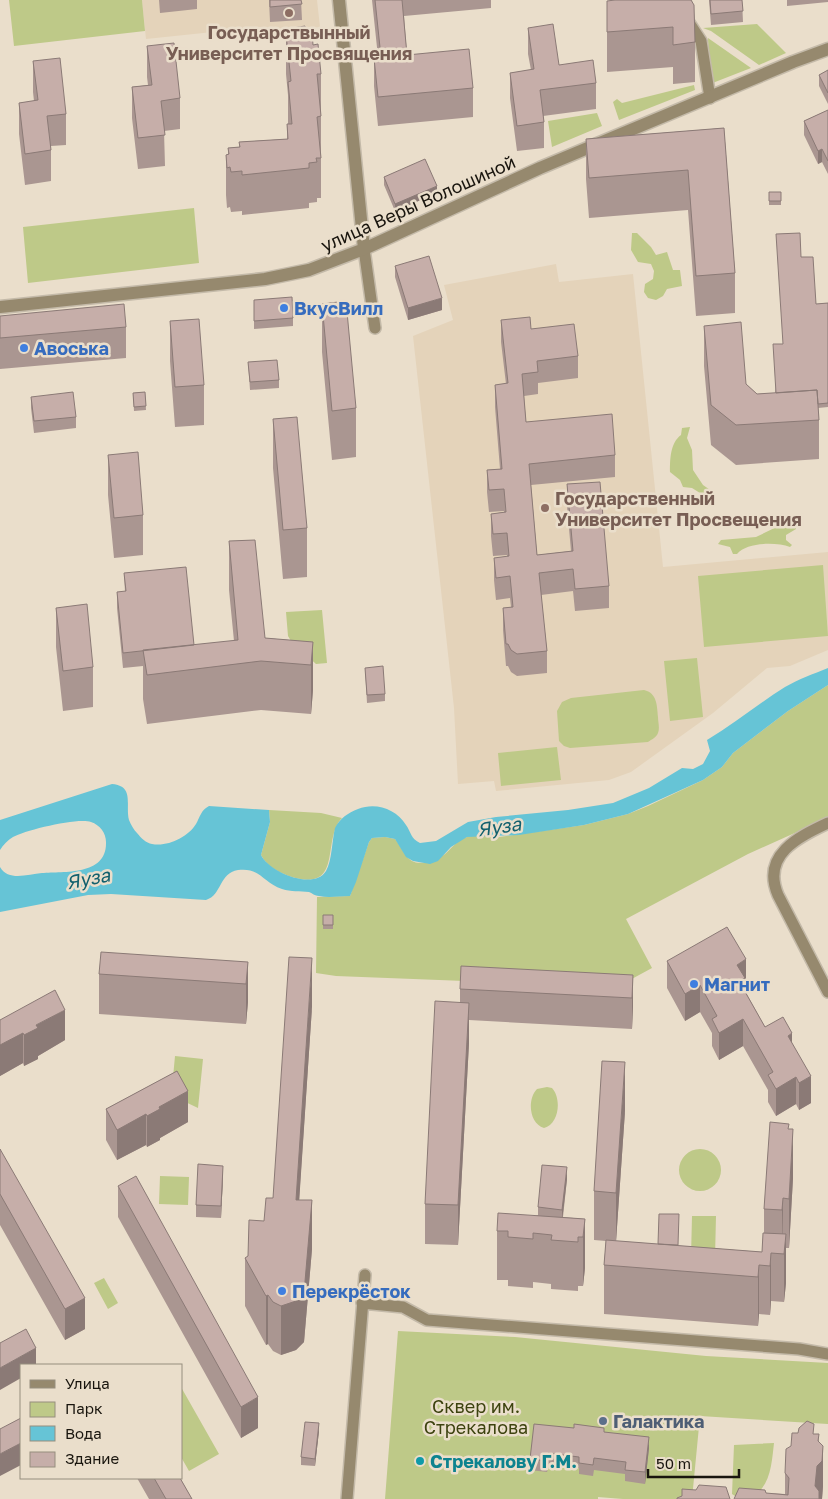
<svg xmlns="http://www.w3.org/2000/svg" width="828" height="1499" font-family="'Golos Text',sans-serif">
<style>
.built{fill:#e4d3ba}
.green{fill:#bec988}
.water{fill:#66c4d6}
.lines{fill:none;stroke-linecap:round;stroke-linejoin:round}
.minor-casing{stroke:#c4baa9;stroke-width:14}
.tertiary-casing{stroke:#c4baa9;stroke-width:15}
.minor{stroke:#96896e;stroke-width:11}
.tertiary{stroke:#96896e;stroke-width:12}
.wall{fill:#aa9691}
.shaded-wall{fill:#8b7a76}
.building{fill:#c6aea9;stroke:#8b7a76}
.education-dot{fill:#8d6e63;stroke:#eadecb;stroke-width:2}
.shop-dot{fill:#3f7fe0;stroke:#eadecb;stroke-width:2}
.service-dot{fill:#5c6f8a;stroke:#eadecb;stroke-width:2}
.culture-dot{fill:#0f9aa8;stroke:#eadecb;stroke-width:2}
.labels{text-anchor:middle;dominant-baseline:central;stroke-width:5;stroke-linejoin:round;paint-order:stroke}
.education-label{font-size:18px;font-weight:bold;fill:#785e54;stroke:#eadecb}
.street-label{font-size:18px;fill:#19150e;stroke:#eadecb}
.shop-label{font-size:18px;font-weight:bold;fill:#366cbe;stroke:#eadecb;text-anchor:start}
.park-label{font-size:18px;fill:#3d430f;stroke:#eadecb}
.service-label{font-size:18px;font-weight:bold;fill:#4e5e75;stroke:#eadecb;text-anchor:start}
.culture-label{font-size:18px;font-weight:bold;fill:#0d838f;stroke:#eadecb;text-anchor:start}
.water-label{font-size:19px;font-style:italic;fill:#12606d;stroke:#eadecb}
</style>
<rect width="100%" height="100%" fill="#eadecb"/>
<path class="built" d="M142,0H317L320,27L261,32L260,27L146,39Z
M556,264L559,282L633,274L663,567L828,552V650L790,666L767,668L713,713L631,772L609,780L496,791L494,781L458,784L454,708L413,336L453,320L444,285Z"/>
<path class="green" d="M9,0H142L145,31L14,46Z
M757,24L786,53L759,65L711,31L703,28Z
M708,38L751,68L710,84Z
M694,85L695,90L619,120L613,102L617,99L622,103Z
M597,113L602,126L552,147L548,121Z
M194,208L199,263L28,283L23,227Z
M632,233H637L651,247L656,255L667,252L673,270H680L682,286L667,289L663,296L656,300L648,298L644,292L645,284L653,279L654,271L651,264L638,262L631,250Z
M690,427L687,438L692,450L693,470L703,485L713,492L712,497L700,496V493L692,488L683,487L680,480L670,472C670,460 670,443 681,435L682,428Z
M787,522L796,526V529L786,535V540L792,545L790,547C776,542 747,542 737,554H733L730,547L718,544L721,540L756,537Z
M823,565L828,636L704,647L698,576Z
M322,610L327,663L316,664L291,641L288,636L286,612Z
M697,658L703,717L670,721L664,661Z
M828,685V818L748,854L626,919L652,968L617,987L336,976L316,973L317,897L350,896L369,842L372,838L385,837L395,839C401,846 404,856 412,861C421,866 437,860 445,854C452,848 457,840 467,837C477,834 488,836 499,837L584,825L628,814L648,806L703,780L722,767L733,753L788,711Z
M644,690C657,693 657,705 658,717C658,722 660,728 658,733C656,738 652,739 648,742L570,748L564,746L559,741L557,711L562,702L571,698Z
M557,747L561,780L501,786L498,753Z
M269,810L321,813L342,818C321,840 344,892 292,877C280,873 267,867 261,855L270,822Z
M175,1056L203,1059L198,1108L177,1098L172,1088Z
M547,1087L552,1088C562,1099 559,1124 544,1128C529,1124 527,1099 537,1089Z
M679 1170a21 21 0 1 1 42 0a21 21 0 1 1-42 0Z
M160,1176L189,1177L188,1205L159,1204Z
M692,1216H716L715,1258L691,1257Z
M104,1278L118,1303L108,1309L94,1283Z
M398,1331L515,1337L706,1356L828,1363V1424L700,1416L692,1499H623L598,1497V1499H385Z
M181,1387L219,1454L189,1471L181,1457Z
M774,1443C772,1460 771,1486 754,1495C749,1497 743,1497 738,1498L732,1494L734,1445Z"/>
<path class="water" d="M828,668V685L788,711L733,753L722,767L703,780L628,814L584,825L519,835L467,837L451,847L438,861L430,864L413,861L406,857L395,839L385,837L372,838L369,842L356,882L350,896C340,896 329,898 319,896C315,896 312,893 309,892C300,891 291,892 282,889C263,883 260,867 238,870C219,873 222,895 206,900L111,894L88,895L0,912V867C9,882 28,874 42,873C64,871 107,876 106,842C106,833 100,825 91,822C79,817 25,830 13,837C8,840 3,845 0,850V820L112,784C135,786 125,805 129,820C131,825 134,830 137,833C141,838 146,843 152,844C168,847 188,837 196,824C200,817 201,810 209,806L269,810L270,822L261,855C269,872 314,891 326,871C332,861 332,840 335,828C340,818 348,813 358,809C376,802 396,809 406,825C411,832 411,839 420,843L436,841L468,822L496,817L568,810L613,803L649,788L682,768L693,769L703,764L710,751L707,740C734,724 758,704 785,687C799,679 813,674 828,668Z"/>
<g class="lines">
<defs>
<path id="minor" d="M685,0L688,21L701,41L710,98
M364,249L375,328
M828,823C798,837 761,855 778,895L828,992
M362,1303L403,1307L427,1320L799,1349L828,1354
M347,1499L365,1275"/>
<path id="tertiary" d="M339,0L364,249
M0,307L265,279L309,270L364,249L540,168L793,62L828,49"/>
</defs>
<use href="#minor" class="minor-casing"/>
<use href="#tertiary" class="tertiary-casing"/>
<use href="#minor" class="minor"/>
<use href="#tertiary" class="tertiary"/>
</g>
<path class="wall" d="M159,0H197V9L160,13Z
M269,0H301L302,20L270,22Z
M372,0H491V8L404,16L407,55L473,88V117L378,126L374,86V58L378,57Z
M691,0L695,42V82L673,84V67L607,72V1Z
M709,0H742L743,22L711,25Z
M787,0H828V2L787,6Z
M293,28L306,32L313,45L321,74V198H317V202L309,203V208L242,215V211L231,212L230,207L227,208L226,195V155L228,154V148L239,147V142L287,139V124H288V95L286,74V34L293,33Z
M528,28L559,65L596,83V109L543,116L544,122V148L517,151L510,98V73L531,70L528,54Z
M147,46L180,98V129L164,131L165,166L138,169L132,118V87L148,85L147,77Z
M33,61L66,114V145L51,146V181L25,185L19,134V103L34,101L33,92Z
M828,70V104L819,86V75Z
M828,110V174L822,162L818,164L804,135V121Z
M724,128L735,273V313L696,316L688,210L589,218L586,179V139Z
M384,177L437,193L395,211L384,185Z
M769,192H781V205H769Z
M801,257L816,304L828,303V407L818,408L819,420V459L736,465L711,445L704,366V326L746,384L757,394L775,393L783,344Z
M395,266L442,310L408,320L395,277Z
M254,300L293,318V326L254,329Z
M322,304L356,408V457L332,460L322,352Z
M0,316L126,327V358L0,369Z
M501,320L531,329L578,356V378L538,383V394L524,396L526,422L615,455V477L531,485L537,555L571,551L567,506V484L609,586V608L575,611L573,591L541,595L547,651V673L517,676L511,672L508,666H506L503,630V608L511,607L510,598L496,600L494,580V558L507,557V555L493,556L491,536V514L504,512V511L489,512L487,492V470L500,469L495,407V385L506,384L501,342Z
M170,321L204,385V425L175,427L170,361Z
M248,362L279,380V388L250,390Z
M145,392L146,410L134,411L133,393Z
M31,397L76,417V428L34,433L31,408Z
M273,419L307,528V577L283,579L273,468Z
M108,455L143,515V555L114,558L108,495Z
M229,541L265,638L313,642V690L311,714L261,710L147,724L143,699V666L123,668L117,608V592H125L124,573L194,645L234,641L229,590Z
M56,608L93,667V707L63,711L56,647Z
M365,668L385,694V701L367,703Z
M323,915H333V929H323Z
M667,961L746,987H745V991L765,1027L792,1043L811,1103L799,1110L796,1104L776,1116L768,1102V1090L743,1046L719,1060L712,1046V1033L700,1012L685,1021L667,988Z
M248,962V1002L246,1024L99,1014V974Z
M633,975V1006L632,1029L469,1020V1043L458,1245L425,1244V1204L460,1002V989Z
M312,1007L299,1200L312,1249L304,1342L296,1350L281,1355L273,1351L268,1344L266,1345L245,1306V1258L248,1256L264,1221L273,1198Z
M0,1020L65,1040L38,1056V1059L24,1066L23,1063L0,1076Z
M177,1071L188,1122L160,1138V1140L147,1147L146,1145L117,1160L106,1140V1109Z
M625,1111L616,1241L762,1252L764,1233V1209L789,1129L793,1178L789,1248H786V1283L784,1302L771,1301L770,1315L759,1314L758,1326L604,1314V1265L606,1241L594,1240V1191Z
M0,1149L85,1329L65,1340L0,1225Z
M223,1177L221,1218L196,1217V1205Z
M567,1179L563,1217L585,1219V1268L583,1286H578V1291L551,1289V1284L533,1282V1288L508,1286V1280H497V1231L538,1215V1207Z
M118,1186L258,1428L241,1438L118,1217Z
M319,1431L315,1466L301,1465V1457Z
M604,1432L649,1448L645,1484L625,1481V1474L594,1470L593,1476L579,1474V1468L548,1464L547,1472L530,1470V1459Z
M814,1434L819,1442L823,1486L822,1499L766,1493L785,1494V1473Z
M137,1478H180L192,1499H149Z"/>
<path class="shaded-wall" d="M822,149V162L818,164V151Z
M437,186V193L395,211V204Z
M442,298V310L408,320V308Z
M313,642V690L311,714V665Z
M312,958V1007L296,1249V1200Z
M746,959V987H745V1005L739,1008L737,965Z
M248,962V1002L246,1024V984Z
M633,975V1006L632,1029V998Z
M700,985V1012L685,1021V994Z
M469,1003V1043L458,1245V1205Z
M65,1010V1040L38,1056V1059L24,1066V1035L36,1025Z
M743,1019V1046L719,1060V1033Z
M23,1033V1063L0,1076V1045Z
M792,1033V1061L788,1036Z
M625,1062V1111L616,1242V1193Z
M811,1076V1103L799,1110V1083Z
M796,1077V1104L776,1116V1089Z
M188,1091V1122L160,1138V1140L147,1147V1116L159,1107Z
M146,1114V1145L117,1160V1130Z
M793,1129V1178L789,1248V1199Z
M223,1166V1177L221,1218V1206Z
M567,1167V1179L562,1221V1210Z
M783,1198V1253L782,1210Z
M312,1200V1249L304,1342L296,1350L281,1355V1306Z
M585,1219V1268L583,1286V1237Z
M786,1234V1283L784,1302V1254Z
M771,1253V1301L770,1315V1266Z
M759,1265V1314L758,1326V1277Z
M268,1295V1344L266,1345V1296Z
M85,1298V1329L65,1340V1309Z
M36,1348V1365H21V1378L0,1390V1368Z
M258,1397V1428L241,1438V1407Z
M319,1423V1431L315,1466V1459Z
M819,1434V1464L823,1446V1486L822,1499H815V1486Z
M649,1437V1448L645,1484V1472Z
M21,1443V1465L0,1476V1454Z
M548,1453V1464L547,1472V1461Z"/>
<path class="building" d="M270,0H301L302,4L270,7Z
M375,0H402L407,55L469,49L473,88L378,97L374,58L381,57Z
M615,0H691L694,5L695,42L673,45V27L607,32V1Z
M710,0H742L743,11L711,14Z
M553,24L559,65L593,60L596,83L540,90L544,122L517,126L510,73L534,69L528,28Z
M305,26L306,32L312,31L313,45L318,44L321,74H317L321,116L317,117L321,158H316L317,162L309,163V168L242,175V171L231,172L230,167L227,168L226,155L229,154L228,148L240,147L239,142L288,139L287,124H292L288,82L291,81L286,34L293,33V28Z
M174,43L180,98L161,101L165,135L138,138L132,87L152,85L147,46Z
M60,58L66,114L47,116L51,150L25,154L19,103L38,100L33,61Z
M828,70V93L819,75Z
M828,110V161L822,149L818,151L804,121Z
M724,128L735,273L696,276L688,170L589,178L586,139Z
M425,159L437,186L395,204L384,177Z
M769,192H781V201H769Z
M800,233L801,257H813L816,304L828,303V403L818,404L817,390L776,393L773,344H783L776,234Z
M429,256L442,298L408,308L395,266Z
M292,297L293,318L254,321V300Z
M346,301L356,408L332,411L322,304Z
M124,304L126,327L0,338V316Z
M530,317L531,329L574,324L578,356L537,361L538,372L522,374L526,422L612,414L615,455L529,464L537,555L573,551L567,484L600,482L609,586L575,589L573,569L539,573L547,651L517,654L511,650L508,644H506L503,608L513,607L510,576L496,578L494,558L509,556L507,533L493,534L491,514L506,512L504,489L489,490L487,470L502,469L495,385L508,383L501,320Z
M199,319L204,385L175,387L170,321Z
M741,322L746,384L757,394L817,390L819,420L736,425L711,405L704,326Z
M277,360L279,380L250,382L248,362Z
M73,392L76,417L34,421L31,397Z
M145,392L146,406L134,407L133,393Z
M297,417L307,528L283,530L273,419Z
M138,452L143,515L114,518L108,455Z
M255,540L265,638L313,642L311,665L261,661L147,675L143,650L238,640L229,541Z
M186,567L194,645L123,653L117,592L126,591L124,573Z
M87,604L93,667L63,671L56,608Z
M383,666L385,694L367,695L365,668Z
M323,915H333V925H323Z
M727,927L746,959L737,965L745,978L739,981L765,1027L783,1017L792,1033L788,1036L811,1076L799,1083L796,1077L776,1089L768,1075L773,1072L743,1019L719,1033L712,1019L717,1016L700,985L685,994L667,961Z
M101,952L248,962L246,984L99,974Z
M289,957L312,958L296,1200H312L304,1293L296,1301L281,1306L273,1302L268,1295L266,1296L245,1258L248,1256L249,1220L264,1221L266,1198H273Z
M461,966L633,975L632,998L460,989Z
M55,990L65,1010L36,1025L38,1028L24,1035L23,1033L0,1045V1020Z
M435,1001L469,1003L458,1205L425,1204Z
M602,1061L625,1062L616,1193L594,1191Z
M177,1071L188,1091L159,1107L160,1109L147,1116L146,1114L117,1130L106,1109Z
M770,1122L789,1124L788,1129H793L789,1199L783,1198L782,1210L764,1209Z
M0,1149L85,1298L65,1309L0,1194Z
M198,1164L223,1166L221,1206L196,1205Z
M542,1165L567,1167L562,1210L538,1207Z
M136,1176L258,1397L241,1407L118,1186Z
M498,1213L585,1219L583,1237H578V1242L551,1240L552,1235L533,1233V1239L508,1237V1231H497Z
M659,1214H679L678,1245L658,1244Z
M763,1233L786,1234L784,1254L771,1253L770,1266L759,1265L758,1277L604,1265L606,1240L762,1252Z
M26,1329L36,1348L0,1368V1343Z
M21,1418V1443L0,1454V1429Z
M807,1421L814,1424L813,1434H819L818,1441L823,1446L822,1461L817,1466L815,1486L819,1491V1499H734L739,1488L765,1490L766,1493L788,1495L789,1478L785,1473L786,1449L791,1446L792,1433H798L799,1428Z
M305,1422L319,1423L315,1459L301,1457Z
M534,1424L574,1428V1424L604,1428V1432L649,1437L645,1472L625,1470L626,1462L594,1458L593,1465L579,1463V1457L548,1453L547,1461L530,1459Z
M154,1478H180L192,1499H166Z
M699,1485L726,1487L730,1499H677V1498L682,1496V1489L696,1490Z"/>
<g class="education-dot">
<circle cx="289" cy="13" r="5"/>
<circle cx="545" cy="508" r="5"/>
</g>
<g class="shop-dot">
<circle cx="284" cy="308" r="5"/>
<circle cx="24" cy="348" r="5"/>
<circle cx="694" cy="984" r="5"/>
<circle cx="282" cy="1291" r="5"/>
</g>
<circle class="service-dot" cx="603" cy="1421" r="5"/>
<circle class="culture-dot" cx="420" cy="1461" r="5"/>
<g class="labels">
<g class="education-label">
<text x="289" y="32">Государствынный<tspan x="289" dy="21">Университет Просвящения</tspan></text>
<text x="555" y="498" text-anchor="start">Государственный<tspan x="555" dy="21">Университет Просвещения</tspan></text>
</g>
<g class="street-label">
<text transform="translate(418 203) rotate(-24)">улица Веры Волошиной</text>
</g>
<g class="shop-label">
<text x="294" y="308">ВкусВилл</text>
<text x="34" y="348">Авоська</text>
<text x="704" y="984">Магнит</text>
<text x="292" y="1291">Перекрёсток</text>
</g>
<g class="park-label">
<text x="476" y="1406">Сквер им.<tspan x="476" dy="21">Стрекалова</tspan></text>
</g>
<g class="service-label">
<text x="613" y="1421">Галактика</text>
</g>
<g class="culture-label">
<text x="430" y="1461">Стрекалову Г.М.</text>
</g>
<g class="water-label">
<text transform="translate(499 826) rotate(-8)">Яуза</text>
<text transform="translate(88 878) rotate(-11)">Яуза</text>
</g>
</g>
<rect x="20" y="1364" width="162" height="115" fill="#eadecb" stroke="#968e7f"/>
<rect x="30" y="1380" width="25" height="8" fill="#96896e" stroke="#968e7f"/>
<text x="65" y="1389" font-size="15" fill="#19150e">Улица</text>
<rect x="30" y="1402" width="25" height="15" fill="#bec988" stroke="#968e7f"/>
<text x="65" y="1414" font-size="15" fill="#19150e">Парк</text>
<rect x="30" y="1426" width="25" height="15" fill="#66c4d6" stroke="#968e7f"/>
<text x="65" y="1439" font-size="15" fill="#19150e">Вода</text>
<rect x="30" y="1452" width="25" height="15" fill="#c6aea9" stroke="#968e7f"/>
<text x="65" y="1464" font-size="15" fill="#19150e">Здание</text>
<path d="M648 1469v8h91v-8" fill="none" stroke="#19150e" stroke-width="2.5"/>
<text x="656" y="1469" font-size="15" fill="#19150e" stroke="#eadecb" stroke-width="4" paint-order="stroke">50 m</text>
</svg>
